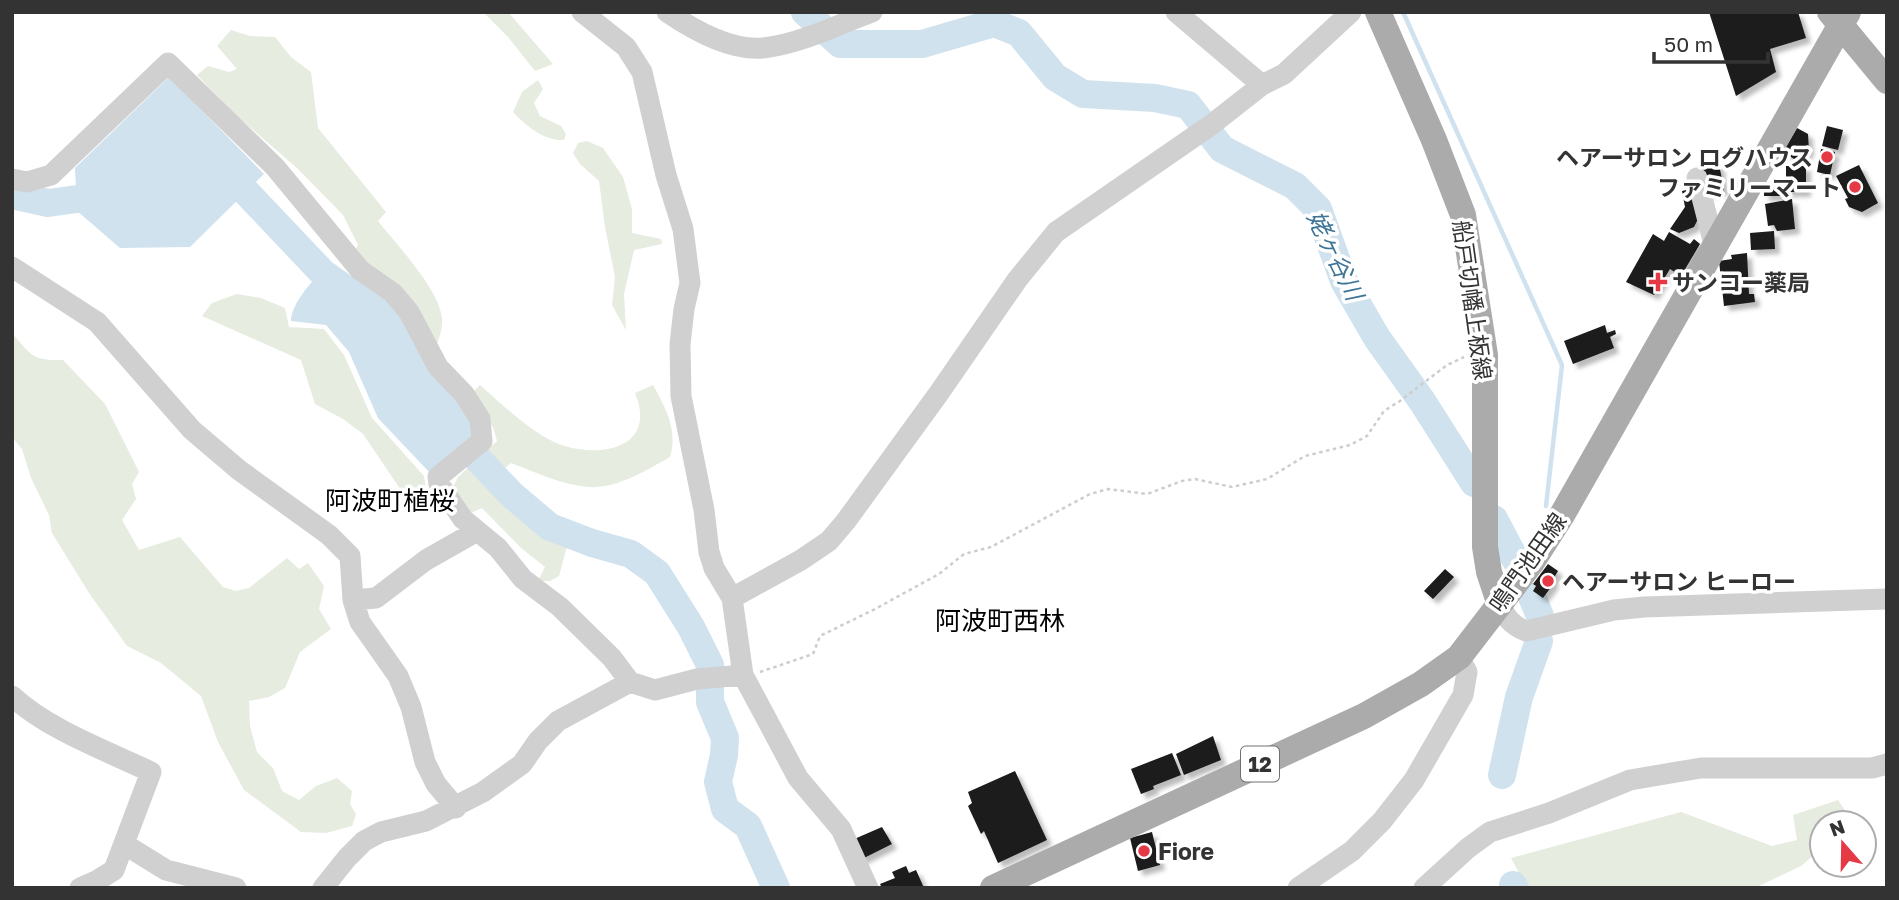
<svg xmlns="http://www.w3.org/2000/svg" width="1899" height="900" font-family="'Golos Text','Noto Sans JP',sans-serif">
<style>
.green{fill:#e6ecdf}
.water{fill:#cfe2ee}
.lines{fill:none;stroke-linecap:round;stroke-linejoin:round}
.stream{stroke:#cfe2ee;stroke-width:4.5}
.river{stroke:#cfe2ee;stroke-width:28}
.building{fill:#1a1a1a;filter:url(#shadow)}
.path{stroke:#cdcdcd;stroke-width:2.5;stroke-dasharray:3.5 3.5;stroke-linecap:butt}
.minor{stroke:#d0d0d0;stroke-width:21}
.major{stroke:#ababab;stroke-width:26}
.poi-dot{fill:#e63946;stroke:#fff;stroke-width:2.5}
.labels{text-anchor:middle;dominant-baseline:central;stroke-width:7;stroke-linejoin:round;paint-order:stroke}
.shield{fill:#fff;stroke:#707070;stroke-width:2}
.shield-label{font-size:21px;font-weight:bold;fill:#333}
.poi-label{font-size:23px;font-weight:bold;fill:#333;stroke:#fff;text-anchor:start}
.street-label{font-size:23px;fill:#333;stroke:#fff}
.water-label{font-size:24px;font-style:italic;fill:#3f7597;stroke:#fff}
.quarter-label{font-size:26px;fill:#000;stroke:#fff}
</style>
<defs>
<filter id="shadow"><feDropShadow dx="5" dy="5" stdDeviation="2" flood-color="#0004"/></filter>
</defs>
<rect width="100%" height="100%" fill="#fff"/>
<path class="green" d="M483,12H508L553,64L535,71L508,37Z
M231,30L250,36L275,37L291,57L311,72L318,128L386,212L378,221C396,244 439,289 442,318C443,330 438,340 435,351L354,252L358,245L343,215L297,168L231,111L197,75L208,66L229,72L237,69L217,46Z
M538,80L543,89L534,103L540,116L561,126L566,134L564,140C544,141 526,126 513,112L522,92Z
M587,141L603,148L623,177L632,209V233L661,239L662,244L634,250L624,294L626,330L612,305L615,277L605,227L599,181L580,164L573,153L578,143Z
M237,294L261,298L285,308L289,327L324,329L344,355L372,418L424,476L426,489L417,501L407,499L363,434L343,419L315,404L301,360L202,316L212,303Z
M12,333C31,355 32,361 63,360L105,404L139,472L132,484L136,499L122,520L139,550L180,537L223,587L236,591L249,588L287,558L299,569L308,563L324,586L319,609L331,629L300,652L285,688L269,697L249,701L250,726L257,752L273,768L282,791L299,800L316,786L337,778L352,791L350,804L356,814L352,826L326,833L301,832L244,790L218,742L201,696L161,663L127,646L89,593L52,533L49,515L31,478L22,449L12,437Z
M480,385C499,402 531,432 554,442C594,460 659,451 635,393L653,385C666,408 678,431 670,457C647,470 616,489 589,487C562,485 535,472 511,463L491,480L543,530L568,542L559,576L550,581H538L545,567L520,547L482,508L469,514L452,489L458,477L497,441L493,427L471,394Z
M1838,800L1853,822L1822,823V848L1801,866L1755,888H1527L1511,858L1681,812L1772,846L1797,840L1793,815Z"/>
<path class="water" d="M169,77L264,174L190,247L120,248L77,211L75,168Z
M333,263L394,306L473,423V440L430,473L378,418L349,352L326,325L291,321C291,303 317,273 333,263Z"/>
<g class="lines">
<path class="stream" d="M1403,12L1562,365L1546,506
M1513,554L1517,549"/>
<path class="river" d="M805,12L840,44H922L994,23L1019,33L1055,77L1083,94L1155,98L1188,105L1222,149L1295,186L1318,209L1344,281L1377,338L1422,401L1474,483
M246,192L321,271
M12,195L48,203L77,199
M476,457L512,495L550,527L592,543L631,554L657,573L691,627L710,665V702L725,738L724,755L718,782L725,809L748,826L776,888
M1494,519L1515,559
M1532,597L1540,616
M1502,775L1519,697L1539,641
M1513,885L1515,888"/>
</g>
<path class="building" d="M1709,12H1798L1806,38L1770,49L1776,72L1736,96Z
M1827,126L1843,130L1838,150L1822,146Z
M1797,128L1808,134L1809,151L1799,162L1783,152Z
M1821,149L1835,152L1830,175L1817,172Z
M1719,164L1724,190L1704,194L1699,167Z
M1859,165L1878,203L1862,212L1849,207L1845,199L1848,198L1836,176Z
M1786,166H1806V192H1786Z
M1781,187V196H1764V188Z
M1695,188L1700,215L1694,227L1679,233L1670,229L1685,207L1682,191Z
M1792,199L1795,229L1777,231L1774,225L1768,226L1765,204Z
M1774,231L1775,249L1751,250L1750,233Z
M1669,232L1690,244L1694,239L1700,244L1681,276L1670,269L1654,295L1626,282L1653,234L1664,241Z
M1747,253L1749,294H1754L1755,302L1724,306L1719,261L1732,259L1731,255Z
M1605,325L1607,333L1615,330L1616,334L1610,337L1614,348L1573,364L1564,341Z
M1548,564L1558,571L1552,581L1554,583L1543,598L1533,591L1536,586L1533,584Z
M1445,569L1454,577L1433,599L1424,591Z
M1213,736L1221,760L1184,775L1176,754Z
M1172,753L1181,775L1153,786L1154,789L1141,794L1131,769Z
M1015,771L1047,840L998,863L984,831L981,834L968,806L972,803L968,792Z
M882,827L892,844L860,860L852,840Z
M1152,832L1160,865L1138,871L1130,838Z
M906,866L909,873L916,870L924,888H882L880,884L895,878L892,872Z"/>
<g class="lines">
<path class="path" d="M760,672L813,654L820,636L875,609L939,574L964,554L991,547L1090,494L1108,489L1147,494L1182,481L1195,479L1232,487L1267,479L1305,456L1350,445L1367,436L1384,411L1400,401L1447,365L1464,357"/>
<path class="minor" d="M582,12L626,47L642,72L666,175L683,229L690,283L684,309L680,344L681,396L704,510L709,552L714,568L732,598L743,675L798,778L841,829L868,888
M667,12C692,29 731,51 763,48C800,44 837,25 872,12
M1176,12L1262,85
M1697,178L1715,248
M12,179L27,182L51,175L168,63L275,167L360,270L393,293L409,312L438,367L464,394L480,419L482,441L438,477L439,484L463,519L498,548L523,579L560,607L612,658L630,682L655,690L697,679L743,675
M12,267L97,322L192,430L239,470L329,535L350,556L353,600L360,622L398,676L411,707L425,762L436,784L456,808
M732,598L801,560L829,541L846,521L939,393L1017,280L1056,232L1211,125L1262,85L1284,74L1351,12
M353,600L376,598L426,560L477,531
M1499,602C1506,618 1511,625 1526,631L1614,610L1644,607L1887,599
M12,696C47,729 107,751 151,772L114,870L98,880L80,888
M124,844L166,870L236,888
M323,888L347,858L364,841L381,832L426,821L483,792L522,764L538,741L558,721L630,682
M1298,888L1352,851L1382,821L1414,780L1463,695L1467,672L1459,657
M1424,888L1468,848L1490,832L1549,813L1630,780L1701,768H1872L1887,764"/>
<path class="major" d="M1378,12L1434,140L1463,215L1485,355V547L1489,572L1499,602
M1830,12L1887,81
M993,888L1364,716L1421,684L1459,657L1532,562L1562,515L1848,12"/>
</g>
<g class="poi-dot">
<circle cx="1827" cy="157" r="7"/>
<circle cx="1855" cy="187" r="7"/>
<path d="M1654.5 271.5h7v7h7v7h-7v7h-7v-7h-7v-7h7z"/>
<circle cx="1548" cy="581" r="7"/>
<circle cx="1144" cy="851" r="7"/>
</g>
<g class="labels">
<rect class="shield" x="1241" y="746.5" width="38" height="35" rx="5"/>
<g class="shield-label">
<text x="1260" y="764">12</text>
</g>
<g class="poi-label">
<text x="1813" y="157" text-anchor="end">ヘアーサロン ログハウス</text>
<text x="1841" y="187" text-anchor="end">ファミリーマート</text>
<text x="1672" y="282">サンコー薬局</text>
<text x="1562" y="581">ヘアーサロン ヒーロー</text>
<text x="1158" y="851">Fiore</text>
</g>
<g class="street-label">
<text transform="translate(1473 300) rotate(82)">船戸切幡上板線</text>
<text transform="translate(1527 562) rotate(-55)">鳴門池田線</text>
</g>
<g class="water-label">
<text transform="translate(1336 255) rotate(64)">姥ヶ谷川</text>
</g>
<g class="quarter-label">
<text x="390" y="500">阿波町植桜</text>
<text x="1000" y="620">阿波町西林</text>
</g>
</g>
<rect width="1899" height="900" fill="none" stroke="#333333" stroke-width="28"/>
<g transform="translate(1843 844) rotate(340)"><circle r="33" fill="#ffffff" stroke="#adadad" stroke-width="2"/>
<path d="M0-5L12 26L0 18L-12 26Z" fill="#e63946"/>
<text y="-10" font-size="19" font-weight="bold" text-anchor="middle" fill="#333333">N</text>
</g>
<path d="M1654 52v10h114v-10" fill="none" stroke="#333333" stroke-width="3.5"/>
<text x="1664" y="52" font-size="21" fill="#333333" stroke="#ffffff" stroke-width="5" paint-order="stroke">50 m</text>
</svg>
